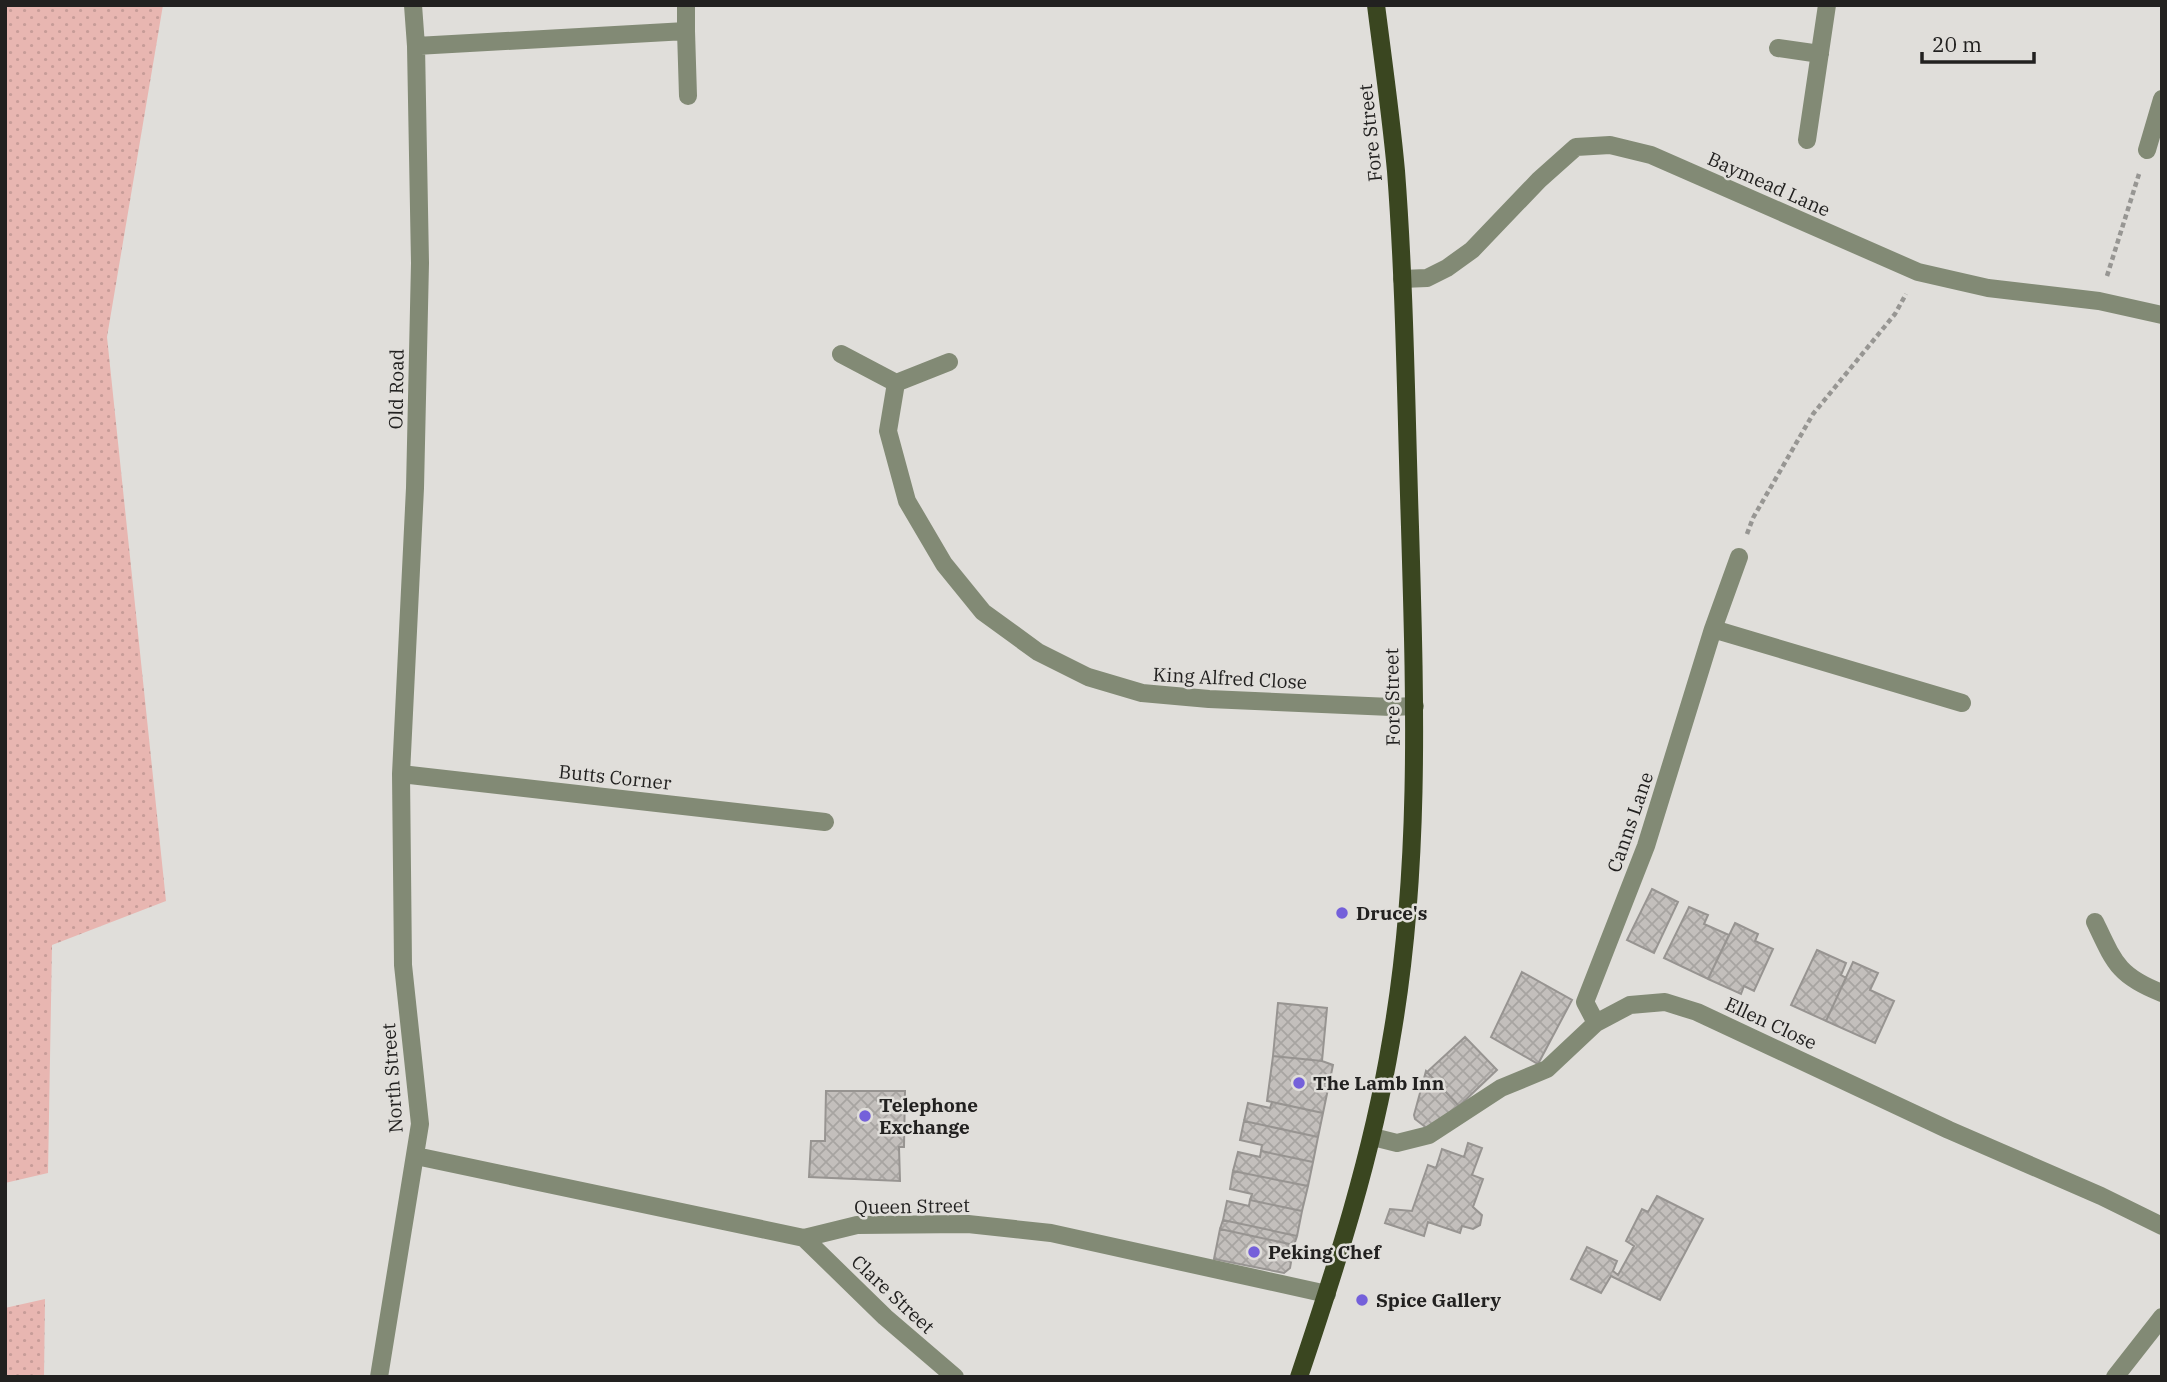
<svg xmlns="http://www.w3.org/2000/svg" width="2167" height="1382" font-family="'IBM Plex Serif',serif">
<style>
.grass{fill:url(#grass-dots)}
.building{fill:url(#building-cross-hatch);stroke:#979491;stroke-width:2}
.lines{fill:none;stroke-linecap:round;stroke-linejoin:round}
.path{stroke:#979693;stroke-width:4.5;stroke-dasharray:5 3.5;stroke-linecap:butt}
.minor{stroke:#828a75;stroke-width:18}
.major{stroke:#3a4620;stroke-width:18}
.poi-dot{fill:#7460da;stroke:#e0deda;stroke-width:2.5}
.labels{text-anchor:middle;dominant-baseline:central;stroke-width:5;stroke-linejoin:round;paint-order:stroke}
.street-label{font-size:19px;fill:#222120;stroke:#e0deda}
.poi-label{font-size:19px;font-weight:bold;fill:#222120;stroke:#e0deda;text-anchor:start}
</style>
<defs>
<pattern id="grass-dots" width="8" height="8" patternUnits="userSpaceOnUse" patternTransform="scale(1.75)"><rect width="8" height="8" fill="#e8b6b1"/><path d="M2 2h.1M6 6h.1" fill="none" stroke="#c79c98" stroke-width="1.8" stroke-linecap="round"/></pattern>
<pattern id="building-cross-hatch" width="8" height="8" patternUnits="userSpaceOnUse" patternTransform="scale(1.75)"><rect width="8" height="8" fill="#c3bfbc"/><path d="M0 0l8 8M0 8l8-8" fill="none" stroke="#a7a4a1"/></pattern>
</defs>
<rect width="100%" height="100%" fill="#e0deda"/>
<path class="grass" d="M5,5H163L107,337L166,901L52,945L48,1173L5,1183Z
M45,1299L44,1377H5V1308Z"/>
<path class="building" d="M1652,889L1678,902L1654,953L1627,940Z
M1689,907L1708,915L1704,924L1729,935L1708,979L1664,958Z
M1735,923L1758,934L1755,941L1773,949L1754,991L1744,986L1741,994L1708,979Z
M1817,950L1846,963L1841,975L1846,978L1826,1021L1791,1005Z
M1853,962L1878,973L1870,990L1894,1001L1875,1043L1826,1021Z
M1522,972L1572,1000L1538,1064L1491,1037Z
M1278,1003L1327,1008L1322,1061L1273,1056Z
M1465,1037L1497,1070L1459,1106L1427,1072Z
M1273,1056L1322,1061L1333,1065L1323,1113L1267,1101Z
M1426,1071L1459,1106L1428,1129L1415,1119L1414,1115Z
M826,1091H905L904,1147H899L900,1181L809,1177L811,1141H825Z
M1272,1102L1323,1113L1318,1137L1244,1121L1248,1103L1270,1108Z
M1244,1121L1318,1137L1313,1162L1261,1151L1262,1145L1240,1140Z
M1468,1143L1482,1148L1472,1175L1483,1179L1473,1207L1482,1215L1480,1225L1473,1229L1462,1226L1460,1233L1428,1222L1424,1236L1385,1223L1390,1209L1412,1211L1428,1165L1436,1168L1442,1149L1464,1157Z
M1261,1151L1313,1162L1308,1186L1233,1171L1238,1152L1260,1157Z
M1233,1171L1308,1186L1302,1211L1250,1200L1252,1194L1230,1189Z
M1657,1196L1703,1219L1660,1300L1611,1276L1601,1293L1571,1279L1587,1247L1617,1261L1613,1271L1618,1275L1634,1246L1626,1241L1642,1209L1648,1212Z
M1250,1200L1302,1211L1297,1236L1223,1220L1227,1201L1249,1206Z
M1223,1220L1297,1236L1294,1245L1220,1229Z
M1220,1229L1294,1245L1290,1268L1284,1273L1214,1259Z"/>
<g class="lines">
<path class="path" d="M2107,276L2139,174
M1747,534L1753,518L1813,414L1895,314L1906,294"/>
<path class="minor" d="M686,5V31
M416,46L686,31L688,96
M1778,48L1820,54
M1807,140L1827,5
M2147,150L2162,99
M1402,279L1427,278L1447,268L1472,250L1539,180L1576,147L1610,145L1651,155L1918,272L1988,288L2099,301L2162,315
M841,354L896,383
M949,362L896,383L888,431L907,501L944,564L983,612L1038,652L1088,677L1142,693L1209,699L1391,707L1415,706
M1713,629L1962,703
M401,774L825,822
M2095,922C2114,962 2118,976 2162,993
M1596,1023L1585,1002L1646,846L1713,629L1739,557
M1373,1137L1397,1143L1429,1135L1501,1088L1547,1069L1596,1023L1630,1005L1665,1002L1697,1012L1949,1130L2101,1196L2162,1226
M416,1156L804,1238L857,1225L968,1224L1051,1233L1327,1294
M804,1238L885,1317L955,1377
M379,1377L420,1124L403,965L401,774L415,488L420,263L416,46L413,5
M2115,1377L2162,1317"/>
<path class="major" d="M1299,1377C1336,1267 1372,1156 1391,1041C1421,871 1415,698 1410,527C1406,408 1405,289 1396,171C1391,116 1383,60 1376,5"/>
</g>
<g class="poi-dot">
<circle cx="1342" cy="913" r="7"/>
<circle cx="1299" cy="1083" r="7"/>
<circle cx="865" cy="1116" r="7"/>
<circle cx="1254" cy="1252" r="7"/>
<circle cx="1362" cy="1300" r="7"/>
</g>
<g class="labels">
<g class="street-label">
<text transform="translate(1370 133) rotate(-96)">Fore Street</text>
<text transform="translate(1769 184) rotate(24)">Baymead Lane</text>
<text transform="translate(396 389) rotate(-89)">Old Road</text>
<text transform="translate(1230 678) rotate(3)">King Alfred Close</text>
<text transform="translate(1392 697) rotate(-91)">Fore Street</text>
<text transform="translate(615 777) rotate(6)">Butts Corner</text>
<text transform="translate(1630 822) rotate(-71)">Canns Lane</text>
<text transform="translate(1771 1023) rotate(25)">Ellen Close</text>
<text transform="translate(392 1078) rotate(-94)">North Street</text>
<text transform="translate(912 1206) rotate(-1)">Queen Street</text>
<text transform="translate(893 1294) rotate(43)">Clare Street</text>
</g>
<g class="poi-label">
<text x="1356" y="913">Druce's</text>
<text x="1313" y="1083">The Lamb Inn</text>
<text x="879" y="1105">Telephone<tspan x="879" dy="22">Exchange</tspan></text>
<text x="1268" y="1252">Peking Chef</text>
<text x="1376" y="1300">Spice Gallery</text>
</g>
</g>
<rect width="2167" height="1382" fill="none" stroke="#222120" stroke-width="14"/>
<path d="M1922 52v10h112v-10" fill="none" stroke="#222120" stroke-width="3.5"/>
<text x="1932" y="52" font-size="21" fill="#222120" stroke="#e0deda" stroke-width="5" paint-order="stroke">20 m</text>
</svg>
